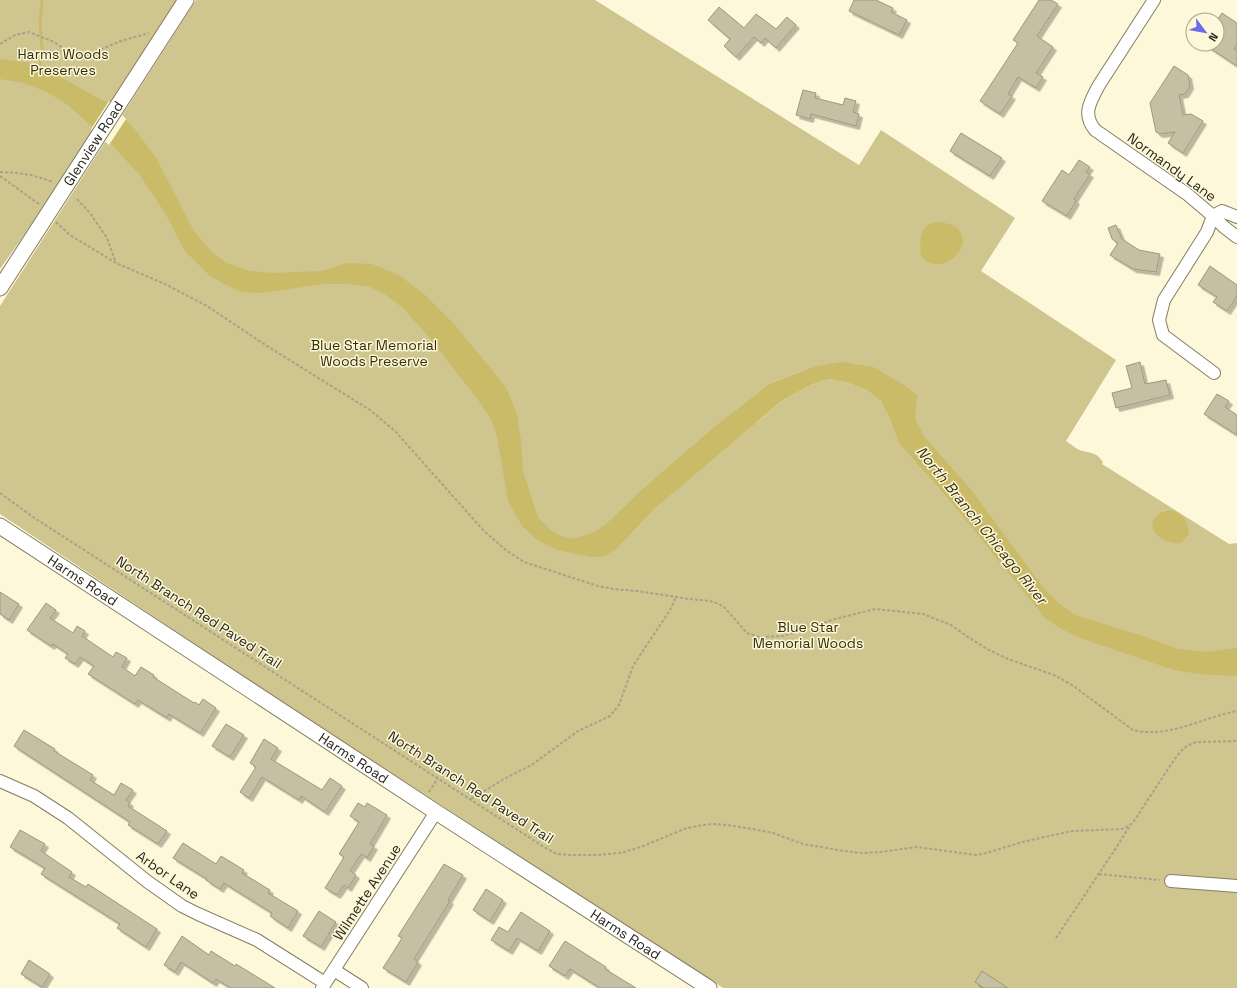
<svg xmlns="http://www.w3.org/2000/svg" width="1237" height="988" font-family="'Space Grotesk',sans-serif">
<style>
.green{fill:#cfc58e;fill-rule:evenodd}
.water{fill:#cabb68}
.pier{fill:#fdf8d9}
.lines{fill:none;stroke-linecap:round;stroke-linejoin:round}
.stream{stroke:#cabb68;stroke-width:3}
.building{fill:#c5c0a3;stroke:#9d987c;filter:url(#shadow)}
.minor-casing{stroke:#837e63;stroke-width:14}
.major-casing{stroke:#837e63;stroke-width:17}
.path{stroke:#a6a28b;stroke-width:2;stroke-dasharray:3 2;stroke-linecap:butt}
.minor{stroke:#fff;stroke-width:12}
.major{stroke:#fff;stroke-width:15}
.labels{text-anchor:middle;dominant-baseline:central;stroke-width:3;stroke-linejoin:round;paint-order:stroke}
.park-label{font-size:14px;fill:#352e09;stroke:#fdf8d9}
.street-label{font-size:14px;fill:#29271b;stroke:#fdf8d9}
.water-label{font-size:15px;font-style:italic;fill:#3c3511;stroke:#fdf8d9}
</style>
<defs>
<filter id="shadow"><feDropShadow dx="3.5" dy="3.5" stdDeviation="0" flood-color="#0004"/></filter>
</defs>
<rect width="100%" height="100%" fill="#fdf8d9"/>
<path class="green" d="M0,0H179L46,204L0,269Z
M196,0H595L859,165L881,130L1015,218L981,271L1116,360L1066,441C1071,444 1077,450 1083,451C1093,454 1096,452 1103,462L1102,464L1229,544L1237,543V988H723L273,696L0,514V306ZM812,367L907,387L881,401L866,390L848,383L829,379L811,385L783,400L756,423L736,410L767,385Z"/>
<path class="water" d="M0,59L30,63L64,79L105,102L107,101L134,128L156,158L194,231L213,253L227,263L250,271L274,273L321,271L348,263L372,264L399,275L425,295L454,324L506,387L517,414L521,440L523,471L532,499L538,517L550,530L561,536L573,539L594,532L604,526L644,488L712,429L767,385L812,367L842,362L873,367L904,385L917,395L915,419L924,436L972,491L1043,587L1057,602L1075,615L1146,637L1178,649L1208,652L1237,648V675L1233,676L1199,674L1174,670L1077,637L1060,628L1045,618L948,498L899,443L890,418L881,401L866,390L848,383L829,379L811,385L783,400L655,508L616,549L604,556L591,557L557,550L537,540L522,526L508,501L497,437L491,419L479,401L428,336L404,309L386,295L370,287L350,284H325L260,293L241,292L224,284L209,275L185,251L165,213L139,174L111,144L68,105L47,92L24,83L0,79Z
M941,222C946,224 954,224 958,229C974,246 946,272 928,262C925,261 923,258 921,256C920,238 918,223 941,222Z
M1170,510C1183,513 1188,521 1189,534L1181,543C1164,546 1140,527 1160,513C1163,512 1167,511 1170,510Z"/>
<path class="pier" d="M109,101L126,119L109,145L91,129Z"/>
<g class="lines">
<path class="stream" d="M39,72L42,49L40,22L42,0"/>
</g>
<path class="building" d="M854,0H876L893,8L891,12L907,20L899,35L849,11Z
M1039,0H1051L1058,4L1037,36L1053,47L1036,73L1043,77L1036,88L1018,77L1008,94L1012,96L1000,114L980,101L1018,43L1013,40Z
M719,7L744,28L756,14L776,29L787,17L796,25L776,48L765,38L761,43L754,37L736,57L724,46L730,39L708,20Z
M1222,13L1237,23V44L1234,49L1237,51V66L1204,44H1217V20Z
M1174,66L1188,75L1190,86L1185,94L1179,95L1183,115L1191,114L1203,121L1183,153L1168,143L1175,132L1160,134L1156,132L1150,103Z
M803,90L816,93L815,98L843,105L845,98L856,101L853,112L859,114L856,126L811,114L810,119L796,115Z
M961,133L1002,158L990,176L950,151Z
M1079,160L1090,167L1086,172L1090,174L1074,199L1076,201L1067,216L1042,201L1062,170L1069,175Z
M1116,225L1122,239L1139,250L1160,254L1156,272L1133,269L1110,255L1118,243L1112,239L1108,228Z
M1210,266L1237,285V296L1227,311L1213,302L1217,297L1198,285Z
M1140,362L1145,384L1166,380L1170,395L1116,408L1112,393L1132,388L1126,366Z
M1217,394L1229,401L1225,407L1237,415V435L1204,414Z
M0,592L19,604L9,620L0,614Z
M46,603L56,610L50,618L73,633L77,626L85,631L82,636L113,657L116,652L127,658L122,667L135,676L141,667L154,675L153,677L194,703L195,702L199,705L203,699L216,708L200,733L169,714L167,718L138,700L135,704L88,674L94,666L80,657L75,664L65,658L68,654L53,644L51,646L27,630Z
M226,724L244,735L230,757L212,746Z
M24,730L55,749L54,751L93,775L90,780L114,795L121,783L133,790L126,800L130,803L128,806L167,831L158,844L128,825L130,822L14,746Z
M264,739L278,748L271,759L322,790L330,778L342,786L325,812L301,796L299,800L262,777L249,798L240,792L256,767L250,763Z
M358,803L365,807L367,803L387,815L370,844L374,846L367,858L361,854L350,871L356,875L348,888L344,885L337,895L325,888L344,857L339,854L359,822L350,816Z
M20,830L45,844L41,851L72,872L69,877L86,887L88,884L157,929L146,947L117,928L120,924L41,874L45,868L10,847Z
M183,843L216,864L221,856L244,870L242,873L270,890L268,893L298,911L288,928L270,916L272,913L224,883L220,889L206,880L207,879L173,858Z
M444,864L463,875L448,900L450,901L414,959L418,962L406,982L383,968L402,938L398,936Z
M486,889L503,900L490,921L473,910Z
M319,911L336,922L321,947L303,936Z
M521,912L550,931L538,951L517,938L509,951L491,940L499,927L508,932Z
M182,936L209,955L211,951L235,966L236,964L275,988H231L216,979L213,983L181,962L175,972L164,965Z
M565,941L606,967L605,969L636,988H600L570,969L565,976L549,966Z
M29,960L50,974L42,987L21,974Z
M982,971L1008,988H984L975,982Z"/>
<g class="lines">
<defs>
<path id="minor" d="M1154,0L1099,85C1090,102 1082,114 1095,130L1187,194L1213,216L1207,232L1164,300L1159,320L1163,335L1214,373
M1237,217L1222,211L1213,216L1224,227L1237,237
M0,781L34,796L68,818L148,882L182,906L198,914L257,940L325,983
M1171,881L1237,886
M334,970L362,988
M322,988L436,812"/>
<g id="major">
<path id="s1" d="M0,288L186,0"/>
<path id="s2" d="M0,526L436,812L709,988"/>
</g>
</defs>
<use href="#minor" class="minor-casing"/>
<use href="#major" class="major-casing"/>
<path class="path" d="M0,44L15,35L29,32L54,42L63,48L85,56L121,41L149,33
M0,172C20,173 33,174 52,182
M0,176L39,204
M77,199L90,213L107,238L116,263
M56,222L70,235L116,263L165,284L207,306L267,346L370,410L395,431L484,531L507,551L524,562L598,586L613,589L637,591L689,599L710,601L719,604L725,608L747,633L759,637L783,636L835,619L875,609L923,614L951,625L968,637L989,650L1008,659L1054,675L1072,685L1133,730C1167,739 1204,717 1237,711
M0,493L33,517L544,847L557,854L573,855H597L620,853L641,847L684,829L697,826L712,824L727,825L753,829L773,833L803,844L844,851L863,853L880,852L917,847L976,855L983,854L1022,842L1072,831L1122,829L1129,826L1134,821L1172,763L1181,751L1187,746L1196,742L1237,741
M429,792L438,778
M471,799L504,779L533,764L578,731L610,716L619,705L633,666L670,610L676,597
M1099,874L1160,880
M1056,938L1116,848L1129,827"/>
<use href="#minor" class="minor"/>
<use href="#major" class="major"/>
</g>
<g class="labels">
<g class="park-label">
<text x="63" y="54">Harms Woods<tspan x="63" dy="16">Preserves</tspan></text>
<text x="374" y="345">Blue Star Memorial<tspan x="374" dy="16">Woods Preserve</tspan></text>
<text x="808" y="627">Blue Star<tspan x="808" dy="16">Memorial Woods</tspan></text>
</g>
<g class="street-label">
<text stroke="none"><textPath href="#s1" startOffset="172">Glenview Road</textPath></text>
<text transform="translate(1172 167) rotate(36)">Normandy Lane</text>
<text stroke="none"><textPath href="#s2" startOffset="99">Harms Road</textPath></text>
<text transform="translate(199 612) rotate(33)">North Branch Red Paved Trail</text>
<text stroke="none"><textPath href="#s2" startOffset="423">Harms Road</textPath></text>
<text transform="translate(471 787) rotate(33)">North Branch Red Paved Trail</text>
<text transform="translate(168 875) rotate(35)">Arbor Lane</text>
<text transform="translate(367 892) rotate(-57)">Wilmette Avenue</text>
<text stroke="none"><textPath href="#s2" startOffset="747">Harms Road</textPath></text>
</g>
<g class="water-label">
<text transform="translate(982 525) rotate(51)">North Branch Chicago River</text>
</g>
</g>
<g transform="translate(1205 32) rotate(122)"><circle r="19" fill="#fdf8d9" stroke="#a8a48d"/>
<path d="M0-3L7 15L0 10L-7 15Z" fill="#6c6ce6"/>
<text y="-6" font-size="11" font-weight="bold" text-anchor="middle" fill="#29271b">N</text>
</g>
</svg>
